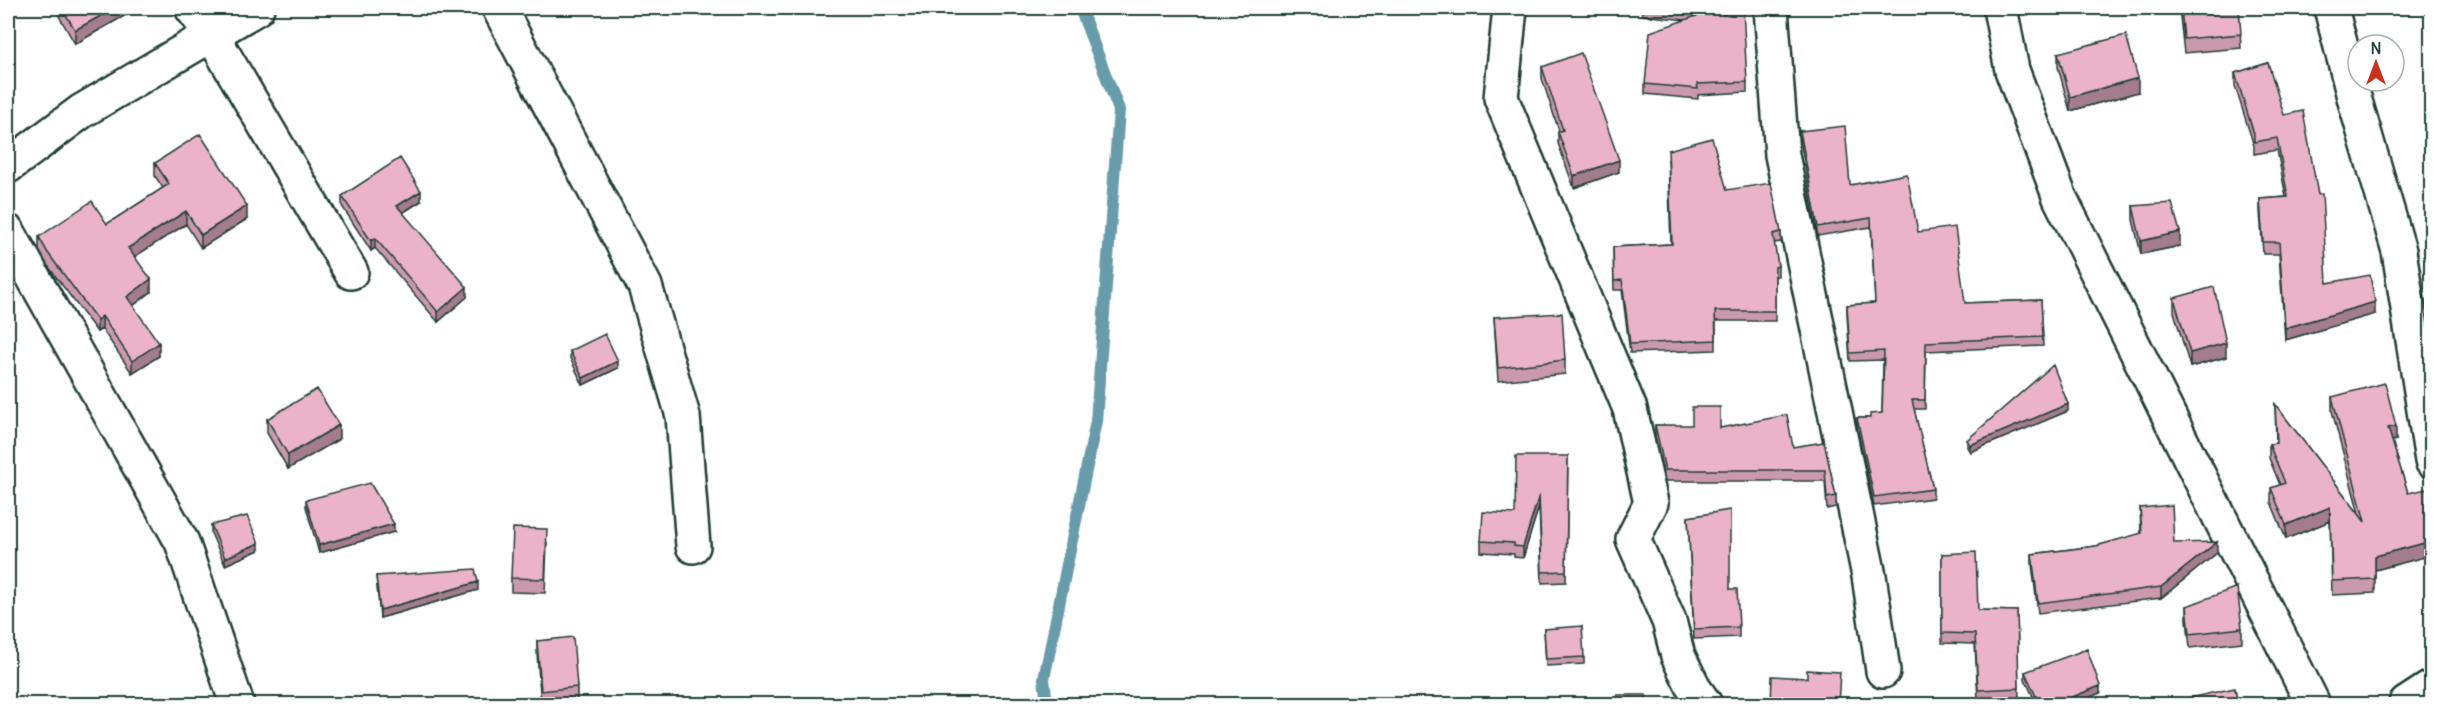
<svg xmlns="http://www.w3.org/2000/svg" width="2439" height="712" font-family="Delius,sans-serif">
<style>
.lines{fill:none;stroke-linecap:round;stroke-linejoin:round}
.stream{stroke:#679caa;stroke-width:12}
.street-casing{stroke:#1f3d34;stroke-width:38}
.street{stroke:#fff;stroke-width:33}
.wall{fill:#ca9aac;stroke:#1f3d34;stroke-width:1.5}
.shaded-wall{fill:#a47d8c;stroke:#1f3d34;stroke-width:1.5}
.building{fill:#ebb3c8;stroke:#1f3d34;stroke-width:1.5}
</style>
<rect width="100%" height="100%" fill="#fff"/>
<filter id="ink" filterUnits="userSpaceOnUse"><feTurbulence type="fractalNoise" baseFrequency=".0167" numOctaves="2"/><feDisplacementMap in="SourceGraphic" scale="12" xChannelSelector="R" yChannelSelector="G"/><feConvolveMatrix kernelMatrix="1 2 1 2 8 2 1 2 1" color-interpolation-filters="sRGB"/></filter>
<g filter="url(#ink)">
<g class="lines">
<path class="stream" d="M1047,704L1044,679L1096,421L1119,110L1080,8"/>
<defs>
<path id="street" d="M192,8L212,35L351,272
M499,8L645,286L683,416L693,546
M1510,8L1501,98L1630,409L1651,503L1633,539L1669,621L1678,656L1695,690L1705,704
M1771,8L1782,155L1869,576L1883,671
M2000,8L2012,70L2060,198L2313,704
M2331,8L2355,101L2399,251L2432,461
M8,166L82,111L257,8
M8,232L182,542L237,704
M2406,704L2432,687"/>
</defs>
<use href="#street" class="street-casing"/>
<use href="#street" class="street"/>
</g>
<path class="wall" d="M59,8H131V12L75,44L59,16Z
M1606,8H1723L1724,15L1747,82V92L1698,95V99L1645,94V84L1686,20L1642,15V11Z
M2179,8H2239L2241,48L2184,53Z
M2058,53L2138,92L2070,111L2058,67Z
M2268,63L2327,283L2375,314L2285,340L2279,254H2263L2260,211V199L2286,197L2277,150L2254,154V146L2235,86V73Z
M1542,67L1619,172L1574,188L1558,143V132L1559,131L1542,79Z
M1800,131L1850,185L1918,232L1965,303L2041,300L2043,346L1926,351L1925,409H1914L1933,489V498L1874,506L1857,427V418H1870L1882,413L1883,360L1850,361L1847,314V305L1875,303L1871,227L1818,236L1800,140Z
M1668,160L1727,190L1781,232V242L1774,243L1778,266V276H1775V321H1716V350L1630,353L1622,290H1614L1613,247L1671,244Z
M155,163L247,219L201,248L186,224L135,256L151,292L133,306L159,356L132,373L102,329L97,332L48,266L39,250V237L107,224L163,188L155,176Z
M342,196L421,201L403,213L467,297L438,322L375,248L371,251L342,206Z
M2133,206L2180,246L2141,254L2133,220Z
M2174,298L2226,357L2190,367L2174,312Z
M1494,317L1565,360V374L1498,381Z
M570,351L618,368L583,385L570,358Z
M2332,397L2396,440L2392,441L2408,493L2432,555L2375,570V593L2332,595L2330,521L2286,539L2271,502V488L2280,485L2269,458V444L2276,443L2275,404L2359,514L2332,411Z
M2068,411L1970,452L1967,447V440Z
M267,419L339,439L288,469L267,433Z
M1655,425L1720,428L1793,447L1824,442L1836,496V507L1827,509L1825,481H1665L1655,436Z
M1568,456L1566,582L1542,583L1539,506L1523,558L1514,557V554L1481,552V541L1515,514Z
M306,500L394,532L319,553L306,507Z
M2140,508L2174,543L2217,553L2161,598L2038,613L2032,564V554L2096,546L2141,534Z
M1688,517L1730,589L1739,627V637L1694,639Z
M211,525L259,550L225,565L211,533Z
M547,543L545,593L511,592V578Z
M1942,554L1978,610L2017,611L2019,698L1978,700L1975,644L1942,643Z
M376,576L478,590L380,618Z
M2187,606L2242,628V642L2190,648L2187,620Z
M1544,629L1584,657V664L1546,666Z
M537,641L577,687V701L541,705L537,654Z
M2025,672L2100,693L2071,705H2037L2025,679Z"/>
<path class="shaded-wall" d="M115,8H131V12L75,44V30Z
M2138,78V92L2070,111V97Z
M1619,160V172L1574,188V176Z
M421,191V201L397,216V206Z
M247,206V219L201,248V235Z
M186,211V224L128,261V248Z
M2180,232V246L2141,254V241Z
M375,238V248L371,251V241Z
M151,279V292L127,310V297Z
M467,287V297L438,322V312Z
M2375,302V314L2285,340V328Z
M102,316V329L97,332V320Z
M159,343V356L132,373V361Z
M2226,343V357L2190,367V353Z
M618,361V368L583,385V378Z
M2068,404V411L1970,452V445Z
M339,425V439L288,469V455Z
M2396,426V440L2388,442V428Z
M1539,495V506L1523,558V547Z
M2330,507V521L2286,539V525Z
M394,524V532L319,553V545Z
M2432,541V555L2375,570V556Z
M2217,542V553L2161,598V587Z
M259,543V550L225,565V558Z
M478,582V590L380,618V610Z
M14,597V604L8,610V602Z
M2100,686V693L2071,705H2052Z"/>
<path class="building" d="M62,8H115L75,30Z
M1668,8H1723L1724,15L1734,8H1743L1747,82L1697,84L1698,89L1645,84L1650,32L1708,12Z
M2181,8H2239L2241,34L2184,39Z
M2126,35L2138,78L2070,97L2058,53Z
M1581,53L1619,160L1574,176L1558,132L1563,130L1542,67Z
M2268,63L2284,115L2303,111L2318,195L2322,194L2327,283L2370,275L2375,302L2285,328L2279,242H2263L2260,199L2288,197L2277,138L2254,142V134L2235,73Z
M1845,126L1850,185L1907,174L1918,232L1955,227L1965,303L2041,300L2043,337L1926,342L1925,400H1912L1933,489L1874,497L1857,418H1870V414L1882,413L1884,351L1850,353L1847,305L1875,303L1871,218L1818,227L1800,131Z
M200,134L247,206L201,235L186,211L128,248L151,279L127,297L159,343L132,361L102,316L97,320L48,253L39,237L92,201L107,224L169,184L155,163Z
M1712,138L1727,190L1771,183L1781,232L1773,234L1778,266L1775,267V311H1715L1716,340L1630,344L1622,280L1614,281L1613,247L1672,244L1668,150Z
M400,158L421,191L397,206L467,287L438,312L375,238L371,241L342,196Z
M2172,203L2180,232L2141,241L2133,206Z
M2214,287L2226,343L2190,353L2174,298Z
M1562,313L1565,360L1498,368L1494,317Z
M605,334L618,361L583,378L570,351Z
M2053,365L2068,404L1970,445L1967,440Z
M2385,383L2396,426L2388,428L2408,493L2432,488V541L2375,556V579L2332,581L2330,507L2286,525L2271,488L2285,483L2269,444L2277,443L2275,404L2365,522L2332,397Z
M317,389L339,425L288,455L267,419Z
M1692,407H1720V428L1787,415L1793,447L1824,442L1836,496L1827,498L1825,470H1665L1655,425H1692Z
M1516,456H1568L1566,571L1542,572L1539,495L1523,547L1514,546V543L1481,541L1483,512L1515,514Z
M370,483L394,524L319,545L306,500Z
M2172,505L2174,543L2217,542L2161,587L2038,603L2032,554L2096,546L2142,533L2140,508Z
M1730,510V589H1737L1739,627L1694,629L1688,517Z
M247,516L259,543L225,558L211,525Z
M513,528L547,529L545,579L511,578Z
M1976,552L1978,610L2017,611L2019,688L1978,690L1975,634L1942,633V554Z
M475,569L478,582L380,610L376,576Z
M2237,587L2242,628L2190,634L2187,606Z
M8,590L14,597L8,602Z
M1582,626L1584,657L1546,659L1544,629Z
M573,637L577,687L541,691L537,641Z
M2087,649L2100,686L2052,705H2040L2025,672Z
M1807,670L1840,672L1838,705H1771L1772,676L1807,678Z
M2235,688L2238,705H2176L2175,701Z
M1617,695H1646V705H1617Z"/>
</g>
<rect width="2439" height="712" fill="none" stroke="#fff" stroke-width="30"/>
<rect x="15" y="15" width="2409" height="682" fill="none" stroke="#1f3d34" stroke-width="2" filter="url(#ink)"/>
<g transform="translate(2376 63)"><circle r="28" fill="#ffffff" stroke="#a5b1ae" stroke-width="1.5"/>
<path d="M0-4.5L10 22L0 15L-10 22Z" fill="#c8321e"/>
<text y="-9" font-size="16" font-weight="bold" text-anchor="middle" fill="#1f3d34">N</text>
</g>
</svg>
